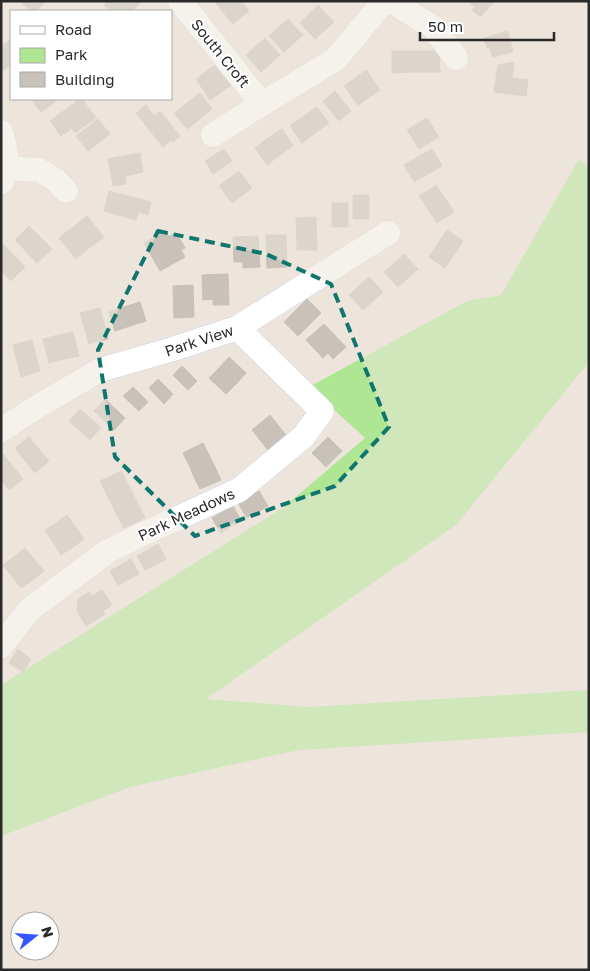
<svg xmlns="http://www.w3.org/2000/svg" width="590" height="971" font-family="'Golos Text',sans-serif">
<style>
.green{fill:#aee694}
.building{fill:#c8c2ba;stroke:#c8c1b4}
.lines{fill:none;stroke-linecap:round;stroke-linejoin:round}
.minor-casing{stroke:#d0d3e3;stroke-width:25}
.minor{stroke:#fff;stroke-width:24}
.marked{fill:none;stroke:#0f766e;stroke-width:4;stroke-dasharray:10 6;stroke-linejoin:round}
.labels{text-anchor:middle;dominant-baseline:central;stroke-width:4.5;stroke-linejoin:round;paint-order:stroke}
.street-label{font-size:15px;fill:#2a2a2a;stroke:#fff}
</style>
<rect width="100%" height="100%" fill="#ede5db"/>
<path class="green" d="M579,159L589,169V362L456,525L206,699L308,707L589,690V732L299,750L130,787L1,836V685L284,507L365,438L309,387L467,301L501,295Z"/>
<path class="building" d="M20,1H46L36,11H30Z
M108,1H140L141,2L132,11H110L104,5Z
M214,1H235L223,12Z
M235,1H241L249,11L233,24L223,12Z
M468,1H495L480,17L472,10L475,7Z
M318,5L334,22L324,31L309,14Z
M309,14L324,31L315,39L300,23Z
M288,19L303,35L284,52L269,36Z
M508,31L513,52L492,57L490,47L487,48L484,38Z
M265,38L280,55L261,72L246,55Z
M11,39V64L3,71L1,69V47Z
M392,51H415L416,72L392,73Z
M415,51H439L440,72H416Z
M514,62L512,78L528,80L526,96L494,92L498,65Z
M218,63L233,84L210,100L196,79Z
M366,70L380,90L358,105L344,86Z
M335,91L351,111L339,121L323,101Z
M200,93L212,109L200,119L187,103Z
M31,99H59L41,112Z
M80,99H82L96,118L75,133L72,128L61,136L50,121Z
M187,103L200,119L187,129L174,113Z
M146,105L154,116L160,111L180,136L173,142L171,140L163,147L136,113Z
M317,107L329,123L315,133L304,116Z
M304,116L315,133L302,143L290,126Z
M427,118L439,137L419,149L407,130Z
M98,119L110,134L88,151L76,136Z
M282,129L293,146L280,155L268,138Z
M268,138L280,155L267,165L255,148Z
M224,149L232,161L213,174L205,161Z
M432,149L442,166L414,182L404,165Z
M140,153L143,172L125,176L126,184L113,186L108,159Z
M239,171L252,188L232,203L219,186Z
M436,185L445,198L428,209L419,196Z
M109,191L151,202L148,215L138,212L136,220L104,211Z
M353,195H369V219H353Z
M445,198L454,212L437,223L428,209Z
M332,203H348V227H332Z
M87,216L104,237L89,248L73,227Z
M316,217L317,250H297L296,218Z
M29,226L52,249L37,263L15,240Z
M73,227L89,248L76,259L59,238Z
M165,230L169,237L176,232L185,248L181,250L185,257L160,271L144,243Z
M447,230L463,241L454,255L438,243Z
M266,235H286L287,267L267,268Z
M258,236L260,267L243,268V262H234L233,237Z
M438,243L454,255L445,268L429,257Z
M3,244L25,267L11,281L1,271V245Z
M404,254L418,269L408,278L394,263Z
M394,263L408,278L398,287L384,272Z
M228,274L229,305H213V299L203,300L202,275Z
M369,277L383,292L373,301L359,286Z
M193,285L194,317L174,318L173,286Z
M359,286L373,301L363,310L349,295Z
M307,299L321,313L298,336L284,322Z
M140,302L146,321L130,326L124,307Z
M124,307L130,326L115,331L109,312Z
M100,308L108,339L89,344L80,313Z
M324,324L346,347L333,359L328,353L323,358L306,340Z
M73,332L79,356L64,359L58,335Z
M58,335L64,359L49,363L43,339Z
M32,340L40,371L21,377L13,345Z
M229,357L246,373L236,384L219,368Z
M182,366L197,381L188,390L173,375Z
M219,368L236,384L226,394L209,378Z
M158,379L173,394L164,404L149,388Z
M133,387L148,402L139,411L123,396Z
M105,399L125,418L114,430L94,411Z
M80,409L101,428L90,440L69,421Z
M270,415L278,425L260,440L252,430Z
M278,425L286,435L268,450L260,440Z
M29,437L49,461L35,473L15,448Z
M328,437L342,451L326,467L312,453Z
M203,443L209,455L189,465L183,453Z
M3,454L23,479L9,490L1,480V456Z
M209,455L215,467L194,477L189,465Z
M215,467L221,480L200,489L194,477Z
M121,471L127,482L106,493L100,481Z
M127,482L133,494L112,505L106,493Z
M259,491L268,506L247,518L238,503Z
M133,494L139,506L118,517L112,505Z
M139,506L145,518L124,528L118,517Z
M233,506L241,520L221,533L212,518Z
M67,515L84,539L73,547L56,523Z
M56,523L73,547L61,555L45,530Z
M158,544L166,559L145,570L137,556Z
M25,548L44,571L33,580L15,556Z
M15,556L33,580L21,588L3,565Z
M131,559L139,574L118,585L110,571Z
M102,590L112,605L103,611L105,614L86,626L77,611L78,599L89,592L92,596Z
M18,649L31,659L23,672L9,663Z"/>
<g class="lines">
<defs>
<path id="minor" d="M180,1L262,104
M391,1L433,27L456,58
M1,132C7,153 8,161 2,182
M213,135L262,104L336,59L384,1
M6,168L39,170L56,180L66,191
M1,430L35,408L100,370L173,349L237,328L388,233
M1,646L30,609L108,551L139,536L239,490L304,436L322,411L237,328"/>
</defs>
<use href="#minor" class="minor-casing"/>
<use href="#minor" class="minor"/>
</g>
<path d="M0 0H590V971H0ZM158,231L266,254L331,284L389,427L335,486L195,536L115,457L98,350Z" fill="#ede5db" fill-opacity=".55" fill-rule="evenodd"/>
<path class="marked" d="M158,231L266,254L331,284L389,427L335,486L195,536L115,457L98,350Z"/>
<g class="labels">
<g class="street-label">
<text transform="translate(221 53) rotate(51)">South Croft</text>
<text transform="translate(199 340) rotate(-18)">Park View</text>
<text transform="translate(186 514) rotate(-25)">Park Meadows</text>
</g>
</g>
<rect width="590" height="971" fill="none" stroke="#2a2a2a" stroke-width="5"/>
<rect x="10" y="10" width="162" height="90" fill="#ffffff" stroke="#aaaaaa"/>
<rect x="20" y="26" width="25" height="8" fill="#ffffff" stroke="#aaaaaa"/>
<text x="55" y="35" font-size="15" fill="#2a2a2a">Road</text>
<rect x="20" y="48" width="25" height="15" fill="#aee694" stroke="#aaaaaa"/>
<text x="55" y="60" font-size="15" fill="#2a2a2a">Park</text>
<rect x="20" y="72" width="25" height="15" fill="#c8c2ba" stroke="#aaaaaa"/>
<text x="55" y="85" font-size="15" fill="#2a2a2a">Building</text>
<g transform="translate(35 936) rotate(73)"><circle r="24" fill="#ffffff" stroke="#aaaaaa"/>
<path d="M0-4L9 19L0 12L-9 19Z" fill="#3556ff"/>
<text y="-8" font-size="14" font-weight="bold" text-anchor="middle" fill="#2a2a2a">N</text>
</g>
<path d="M420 32v8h134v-8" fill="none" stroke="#2a2a2a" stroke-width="2.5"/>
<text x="428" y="32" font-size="15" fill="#2a2a2a" stroke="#ffffff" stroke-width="4" paint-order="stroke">50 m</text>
</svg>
